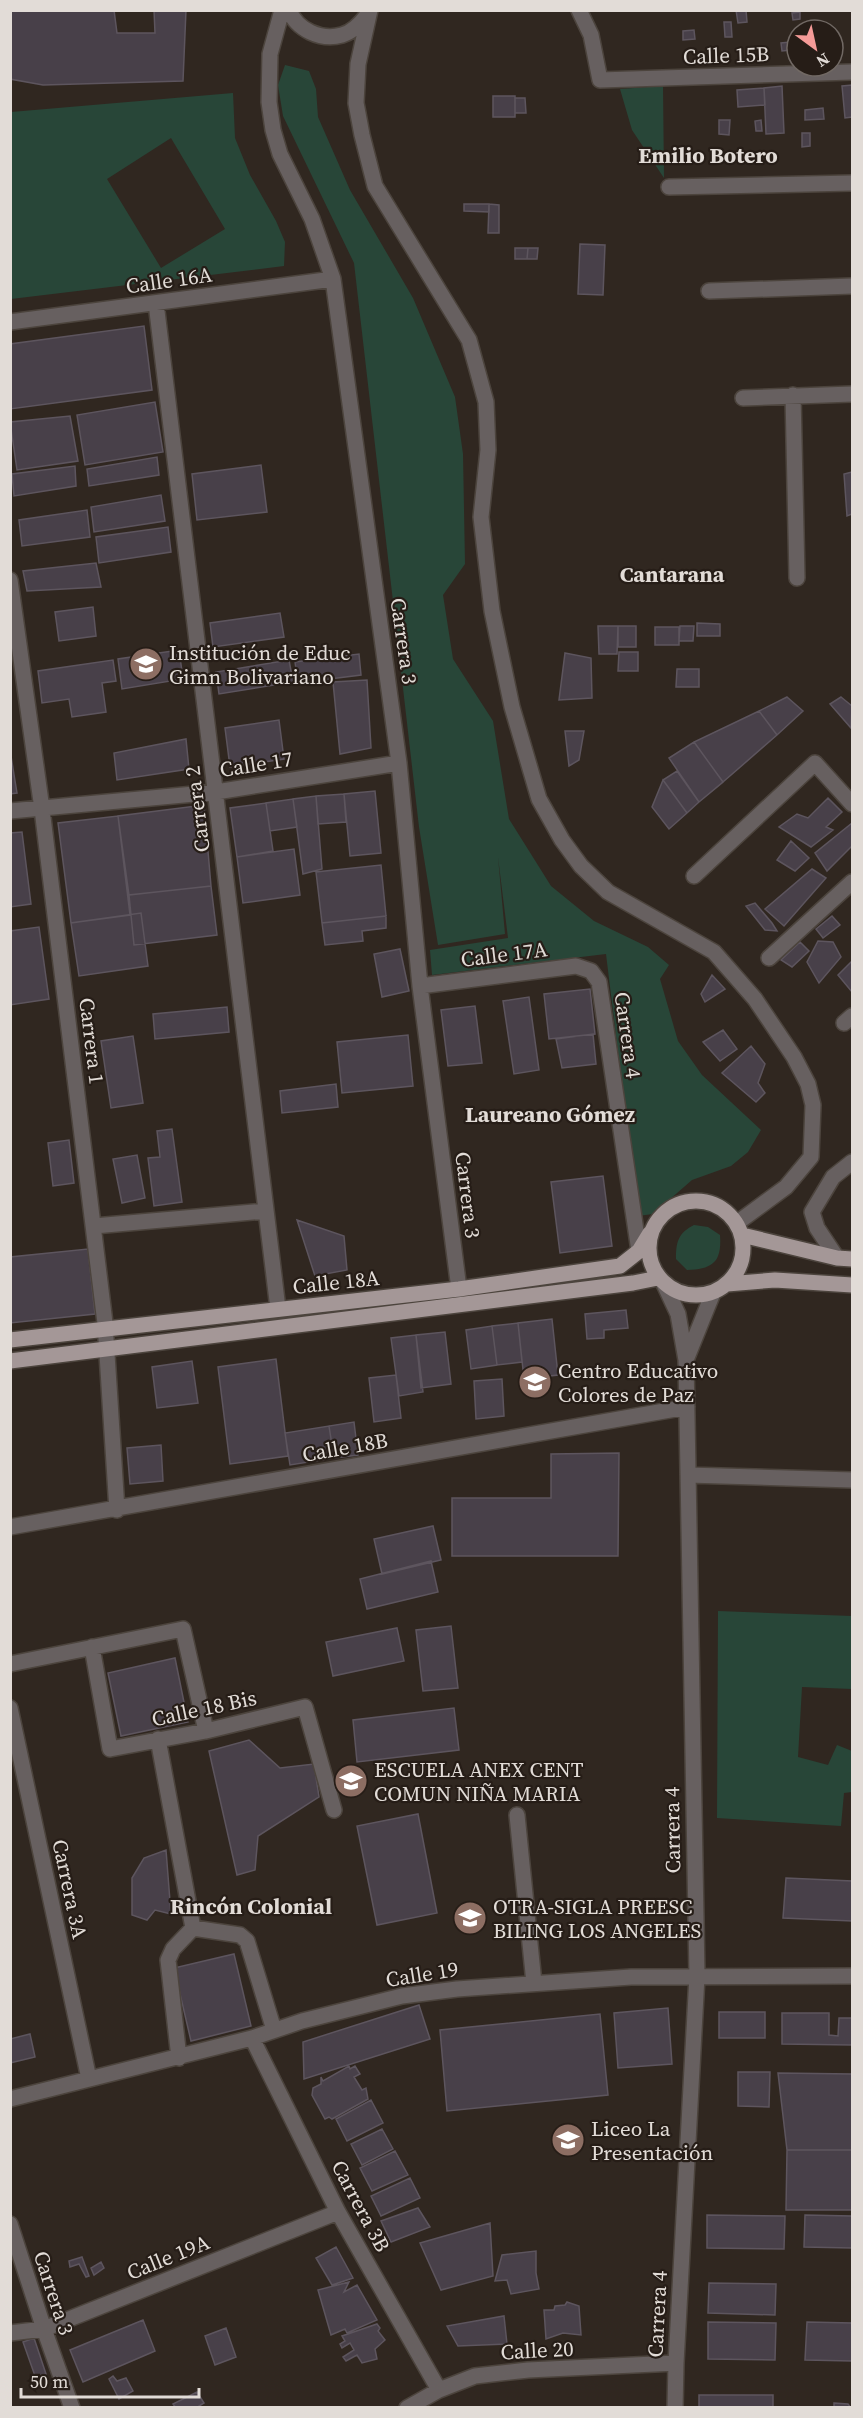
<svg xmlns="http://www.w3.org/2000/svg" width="863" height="2418" font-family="'Source Serif 4',serif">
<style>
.green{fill:#284638;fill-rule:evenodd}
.building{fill:#484049;stroke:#5d555e;stroke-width:1.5}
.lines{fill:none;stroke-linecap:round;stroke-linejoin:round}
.minor-casing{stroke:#4c443d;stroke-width:18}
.major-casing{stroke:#4c443d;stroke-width:18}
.minor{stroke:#676060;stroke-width:15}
.major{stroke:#a49797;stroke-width:15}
.labels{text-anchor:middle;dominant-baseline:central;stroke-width:4.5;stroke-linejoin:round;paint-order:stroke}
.street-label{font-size:21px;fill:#e2dcd7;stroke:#261d17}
.poi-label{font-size:21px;fill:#e2dcd7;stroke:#261d17;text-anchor:start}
.neighbourhood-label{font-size:22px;font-weight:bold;fill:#e2dcd7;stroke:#261d17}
</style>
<rect width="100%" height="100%" fill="#302720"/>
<path class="green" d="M285,65L309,71L316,89L318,117L350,190L413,298L455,397L463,454L465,564L443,595L453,659L493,721L509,819L551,886L594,921L648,947L669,965L660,979L678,1041L702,1075L761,1130L748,1152L731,1166L692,1180L653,1214L638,1216L606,954L432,975L430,950L508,938L498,857L505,934L438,945L419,827L354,263L283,116L278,85Z
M663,86L664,178L632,130L620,89Z
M233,93L235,138L250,175L276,221L285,242L284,266L11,299V112ZM171,138L225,229L161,268L107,179Z
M694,1225L708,1227L720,1235C722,1262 713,1269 687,1270L676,1259C676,1242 678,1233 694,1225Z
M718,1611L852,1616V1689L802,1687L798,1757L828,1765L837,1745L852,1751V1792L844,1793L841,1826L717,1818Z"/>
<path class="building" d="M10,10H114L117,33H155L154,10H186L183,81L43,85L10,79Z
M736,10H746L747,22L738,23Z
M800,12V19L793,20L792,13Z
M724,22H731L732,37H725Z
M694,30L695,39L683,40V31Z
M790,42L791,50L782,51L781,43Z
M852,85V117L845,118L842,86Z
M782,86L784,133L766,134L764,88Z
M764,88L765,105L738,107L737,90Z
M493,96H515V117H493Z
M515,98H525L526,113H515Z
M823,108L824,119L805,120V110Z
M719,120H730L729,135L719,134Z
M761,120L762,131H756L755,121Z
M802,133H810V146L802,147Z
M464,204H489V212L464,211Z
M489,204L499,205V233H488Z
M580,244L605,245L603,295L578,294Z
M515,248H528L527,259H515Z
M528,248H538L537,259H527Z
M144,326L152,390L10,409V344Z
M155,402L163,452L85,465L77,415Z
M70,416L78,461L17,470L10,422Z
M157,457L159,475L89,486L87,469Z
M261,465L267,512L197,520L192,474Z
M75,466L76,486L14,496L12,474Z
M852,472V514L847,516L844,474Z
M161,495L165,521L94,532L91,507Z
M87,510L90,537L22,546L19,520Z
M168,527L171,552L99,563L96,537Z
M96,563L101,587L27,591L23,571Z
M93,607L96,636L59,641L55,612Z
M280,613L284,637L213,647L210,623Z
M697,623L720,624V636H697Z
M598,626H618L617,654H599Z
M618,626H636V647H618Z
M680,626H694L693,641H679Z
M655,627H679V645H655Z
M179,650L183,679L122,689L118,659Z
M619,652H638V671H618Z
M565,653L591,658L592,698L559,700Z
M359,654L361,675L298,683L295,662Z
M113,660L116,681L102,683L106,712L72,717L69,699L42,703L38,671Z
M289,660L293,682L219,694L216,672Z
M677,669H699V687H676Z
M367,680L371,748L340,754L333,682Z
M787,697L803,711L777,735L759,711Z
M841,697L852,706L851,728L830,704Z
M759,711L777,735L723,782L694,742Z
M279,720L284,759L230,767L225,728Z
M565,731H584L579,760L569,766Z
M186,739L189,769L117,780L114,753Z
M694,742L723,782L699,802L669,758Z
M10,750L17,793L10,794Z
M677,771L699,802L687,813L663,780Z
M663,780L687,813L669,829L652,807Z
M375,791L381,853L350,856L344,794Z
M344,794L346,822L318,824L316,796Z
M316,796L322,869L303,874L293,799Z
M828,798L842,812L826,827L833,830L811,847L779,827L797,814L808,818Z
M293,799L297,827L270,831L266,803Z
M266,803L273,851L237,857L230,808Z
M204,805L211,886L129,895L118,816Z
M118,816L130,915L71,923L58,823Z
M852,823V846L827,871L815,853Z
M22,832L31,904L10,907V833Z
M791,841L809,858L795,871L777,860Z
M294,849L300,895L243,903L237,857Z
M381,865L386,916L322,923L316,872Z
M812,869L826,878L784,926L765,909Z
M211,886L217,935L134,945L129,895Z
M755,903L772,923L777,931L765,930L746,906Z
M141,913L148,966L79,976L71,923Z
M386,916V928L362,931L363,941L325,945L322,923Z
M832,916L840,925L823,938L816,929Z
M39,927L49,999L10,1005V931Z
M818,941L833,942L841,957L819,983L807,962Z
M800,942L809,951L792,967L781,960Z
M400,949L409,991L382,997L374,954Z
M852,961V992L838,975Z
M712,975L725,989L705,1002L701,994Z
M590,989L595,1034L549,1039L544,994Z
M529,997L539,1070L514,1074L503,1001Z
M475,1006L482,1063L448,1066L441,1010Z
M227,1007L229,1032L155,1039L153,1014Z
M723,1030L737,1049L720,1061L703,1042Z
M593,1034L596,1064L562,1068L556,1039Z
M408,1035L413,1086L342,1093L337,1042Z
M133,1036L143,1103L111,1108L101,1041Z
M751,1046L765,1064L758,1083L765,1093L756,1102L722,1073Z
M336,1084L338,1107L282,1113L280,1091Z
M172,1129L182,1202L154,1206L148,1158L160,1157L157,1131Z
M69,1140L74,1183L53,1186L48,1143Z
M137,1155L145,1198L122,1203L113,1159Z
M603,1176L612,1246L560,1253L551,1182Z
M297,1220L344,1236L347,1270L315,1276Z
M88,1249L95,1314L10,1323V1257Z
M626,1310L628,1328L604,1330V1338L587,1339L585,1314Z
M552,1319L558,1375L524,1379L518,1323Z
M518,1323L522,1362L497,1365L492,1326Z
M492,1326L497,1365L471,1369L466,1330Z
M445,1332L451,1384L421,1388L416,1335Z
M416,1335L423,1392L399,1396L391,1338Z
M276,1359L288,1456L230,1464L218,1367Z
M192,1361L198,1403L157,1408L152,1367Z
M396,1375L401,1418L374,1422L369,1378Z
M502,1379L504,1416L476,1419L474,1381Z
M354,1422L358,1455L334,1458L329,1426Z
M329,1426L334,1458L290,1465L285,1433Z
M161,1445L163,1481L130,1484L127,1448Z
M619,1453L618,1556H452V1498H551V1454Z
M433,1526L441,1560L382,1574L374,1539Z
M431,1561L438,1592L367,1609L360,1579Z
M451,1626L458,1688L423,1691L416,1630Z
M397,1628L404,1661L333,1676L326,1642Z
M175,1658L188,1722L121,1736L108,1673Z
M454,1708L459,1750L357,1762L353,1720Z
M249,1740L280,1768L314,1764L319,1797L258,1836L255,1870L237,1875L209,1751Z
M418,1814L437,1913L377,1925L357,1826Z
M166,1850L171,1914L155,1910L147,1920L132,1915V1878L144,1858Z
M786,1878L852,1881V1921L783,1918Z
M234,1954L251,2026L191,2041L174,1968Z
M419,2005L430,2039L304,2079L303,2042Z
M668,2008L672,2064L618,2068L614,2013Z
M719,2012H765V2038H719Z
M782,2013H829V2035L838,2036L839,2018H852V2045L782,2044Z
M600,2014L608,2095L447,2111L440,2030Z
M30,2034L35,2057L10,2063V2039Z
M349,2066L350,2069L355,2066L360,2074L354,2077L362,2090L366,2088L368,2099L332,2119L329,2117L325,2119L312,2095L313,2088L321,2084V2077L323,2081Z
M738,2072H770L769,2107L738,2106Z
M778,2073L852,2074V2150H787Z
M371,2100L383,2123L347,2141L336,2119Z
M382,2129L393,2149L362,2165L351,2144Z
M787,2150H852V2210H786Z
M395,2151L408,2175L372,2191L360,2168Z
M410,2178L420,2198L381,2216L371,2196Z
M418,2208L430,2227L391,2242L381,2221Z
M707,2215L785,2216L784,2249L707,2248Z
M805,2215L852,2216V2248L804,2247Z
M490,2223L493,2276L441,2290L420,2243Z
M336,2247L353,2278L332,2285L316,2258Z
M536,2251V2273L539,2289L511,2294L507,2280L495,2281L502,2255Z
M82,2257L89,2276L86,2277L79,2264L70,2267L69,2261Z
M101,2262L104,2268L94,2275L91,2268Z
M349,2282L344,2292L357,2285L377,2320L347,2333L345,2329L331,2335L318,2290Z
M709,2283L776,2284L775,2315L708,2313Z
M567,2302L579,2306L581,2335L563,2333L546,2339L544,2310H554L555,2306L565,2305Z
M504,2316L507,2344L458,2346L447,2326Z
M143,2320L155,2351L83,2382L70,2350Z
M708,2322L776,2323L775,2360L708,2359Z
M807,2322L852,2323V2361L805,2360Z
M377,2324L380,2328L378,2331L385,2340L375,2349L377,2359L362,2363L357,2355L346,2361L343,2357L354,2350L350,2343L342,2348L340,2344L345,2341L342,2336Z
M226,2328L236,2357L215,2365L205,2336Z
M34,2338L46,2374L35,2376L23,2342Z
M113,2376L117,2381L126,2378L133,2391L119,2399L109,2379Z
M197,2392L204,2403L196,2408H176L173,2404Z
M699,2395H773V2408H699Z
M834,2403L848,2404L851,2408H834Z"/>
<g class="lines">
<defs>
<path id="minor" d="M282,10L270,54L269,102L273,130L280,154L312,219L333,279L399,763L420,986L459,1289
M289,10C297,30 321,41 342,35C353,32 361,23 368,14
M370,10L358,64L356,103L362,135L375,186L469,340L486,402L488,450L481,517L492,611L512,707L539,799L562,840L581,866L608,892L714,952L755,999L794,1057L808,1084L813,1105L811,1157L786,1187L737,1223
M579,10L591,35L600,80L852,72
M669,187L852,183
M709,291L852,286
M156,303L278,1309
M10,322L333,279
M793,395L797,578
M743,398L852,394
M10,580L42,809L105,1323L117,1510
M10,811L216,792L399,763
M694,876L815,763L852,804
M769,958L852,882
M420,986L576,966L591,971L599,982L639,1251
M844,1023L852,1016
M94,1226L265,1211
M837,1258L817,1228L812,1212L833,1177L852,1162
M664,1284L678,1314L686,1360L697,1976L676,2363L675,2408
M686,1360L713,1293
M688,1475L852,1480
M10,1527L687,1407
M92,1647L110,1749L206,1731L305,1707L334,1810
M10,1664L183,1629L206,1731
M10,1708L89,2079
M158,1739L193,1928
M517,1815L534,1983
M193,1928L240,1935L247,1941L274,2030
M252,2038L338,2212L439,2390
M179,2058L168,1960L173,1949L193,1928
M10,2099L252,2038L302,2021L402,1996L457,1989L631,1977L852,1976
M10,2224L44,2329L72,2408
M10,2333L44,2329L338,2212
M407,2408L439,2390L475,2376L528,2370L676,2363"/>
<path id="major" d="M649 1248a47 47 0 1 1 94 0a47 47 0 1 1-94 0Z
M742,1235L837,1258L852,1259
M727,1284L775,1280L852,1285
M10,1340L459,1289L620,1266L639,1251L650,1233
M10,1361L633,1283L658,1278"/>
</defs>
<use href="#minor" class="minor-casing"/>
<use href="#major" class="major-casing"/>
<use href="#minor" class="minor"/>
<use href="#major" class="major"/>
</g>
<defs>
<symbol id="school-disc" viewBox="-11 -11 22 22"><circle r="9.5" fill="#8d6e63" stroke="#261d17"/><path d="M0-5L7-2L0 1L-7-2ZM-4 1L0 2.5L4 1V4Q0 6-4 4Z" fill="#fff"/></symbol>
</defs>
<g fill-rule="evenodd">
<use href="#school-disc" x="127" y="645" width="38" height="38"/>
<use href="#school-disc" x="516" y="1363" width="38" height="38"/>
<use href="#school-disc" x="332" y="1762" width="38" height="38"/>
<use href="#school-disc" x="451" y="1899" width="38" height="38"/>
<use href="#school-disc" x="549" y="2121" width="38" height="38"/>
</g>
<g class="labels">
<g class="street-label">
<text transform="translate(726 55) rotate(-2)">Calle 15B</text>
<text transform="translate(169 280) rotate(-8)">Calle 16A</text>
<text transform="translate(404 641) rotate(82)">Carrera 3</text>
<text transform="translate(256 764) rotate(-9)">Calle 17</text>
<text transform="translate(197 809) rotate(-97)">Carrera 2</text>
<text transform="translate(504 954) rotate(-7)">Calle 17A</text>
<text transform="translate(628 1035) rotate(82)">Carrera 4</text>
<text transform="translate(92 1041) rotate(83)">Carrera 1</text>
<text transform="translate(468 1195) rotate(83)">Carrera 3</text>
<text transform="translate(336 1282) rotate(-6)">Calle 18A</text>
<text transform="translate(345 1447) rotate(-10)">Calle 18B</text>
<text transform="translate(204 1708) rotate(-12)">Calle 18 Bis</text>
<text transform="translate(672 1830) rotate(-91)">Carrera 4</text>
<text transform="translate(70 1889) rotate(78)">Carrera 3A</text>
<text transform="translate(422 1974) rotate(-9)">Calle 19</text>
<text transform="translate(361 2206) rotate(62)">Carrera 3B</text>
<text transform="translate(168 2257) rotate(-22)">Calle 19A</text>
<text transform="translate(54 2293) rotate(72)">Carrera 3</text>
<text transform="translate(657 2314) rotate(-87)">Carrera 4</text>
<text transform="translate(537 2350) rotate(-3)">Calle 20</text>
</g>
<g class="poi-label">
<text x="169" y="652">Institución de Educ<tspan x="169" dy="24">Gimn Bolivariano</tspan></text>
<text x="558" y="1370">Centro Educativo<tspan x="558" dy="24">Colores de Paz</tspan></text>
<text x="374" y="1769">ESCUELA ANEX CENT<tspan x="374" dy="24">COMUN NIÑA MARIA</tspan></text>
<text x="493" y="1906">OTRA-SIGLA PREESC<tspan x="493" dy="24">BILING LOS ANGELES</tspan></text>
<text x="591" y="2128">Liceo La<tspan x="591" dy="24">Presentación</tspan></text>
</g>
<g class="neighbourhood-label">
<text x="708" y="155">Emilio Botero</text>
<text x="672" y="574">Cantarana</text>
<text x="550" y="1114">Laureano Gómez</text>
<text x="251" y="1906">Rincón Colonial</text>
</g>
</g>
<rect width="863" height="2418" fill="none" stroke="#e2dcd7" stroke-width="24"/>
<g transform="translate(815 48) rotate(147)"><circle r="28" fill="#261d17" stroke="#716964" stroke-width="1.5"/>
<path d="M0-4.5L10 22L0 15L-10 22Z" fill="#f59b98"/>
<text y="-9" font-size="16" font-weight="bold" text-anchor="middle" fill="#e2dcd7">N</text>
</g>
<path d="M21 2388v9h178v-9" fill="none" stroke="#e2dcd7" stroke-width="3"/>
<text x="30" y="2388" font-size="18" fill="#e2dcd7" stroke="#261d17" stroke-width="4.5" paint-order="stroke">50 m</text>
</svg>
